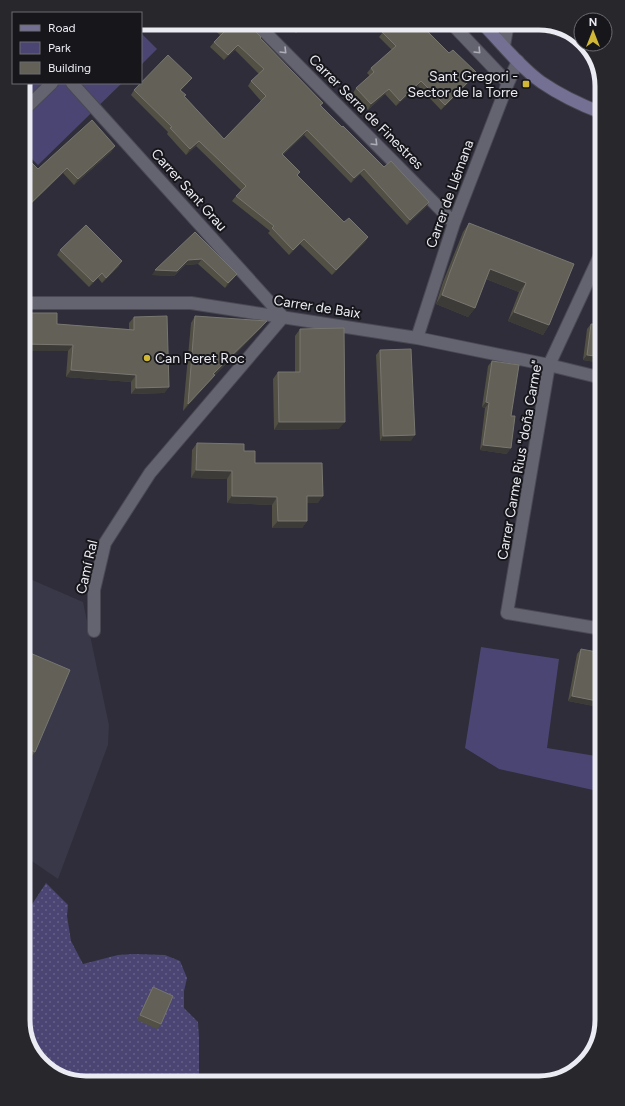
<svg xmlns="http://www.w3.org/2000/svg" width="625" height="1106" font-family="Figtree,sans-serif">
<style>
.built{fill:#393848}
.grass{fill:url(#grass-dots)}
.green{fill:#4b4573}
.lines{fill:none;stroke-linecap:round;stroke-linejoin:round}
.street-casing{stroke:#494853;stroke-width:14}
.secondary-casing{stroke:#494853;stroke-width:14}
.street{stroke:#646370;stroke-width:12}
.secondary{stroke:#747093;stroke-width:12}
.wall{fill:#525044}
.shaded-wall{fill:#3c3b38}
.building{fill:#626057;stroke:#78766f}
.oneway{stroke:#aeaeb8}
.poi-dot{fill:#d0b736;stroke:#16161b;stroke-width:1.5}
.labels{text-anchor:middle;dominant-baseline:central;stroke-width:4;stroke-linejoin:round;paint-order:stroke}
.poi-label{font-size:14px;fill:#ebebf3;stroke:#16161b;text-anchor:end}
.street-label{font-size:14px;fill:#ebebf3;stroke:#16161b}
.rim{fill:none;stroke:#ebebf3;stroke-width:5}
</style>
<defs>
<pattern id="grass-dots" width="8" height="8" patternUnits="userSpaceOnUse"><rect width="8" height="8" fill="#4b4573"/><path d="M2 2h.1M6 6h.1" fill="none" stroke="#656087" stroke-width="1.8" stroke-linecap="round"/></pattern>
</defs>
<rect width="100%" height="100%" fill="#2e2d39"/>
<path class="built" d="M23,576L83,602L109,725L108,745L58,879L23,855Z"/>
<path class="grass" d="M46,883L68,905L67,916L71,941L83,964L118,955L134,954L165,955L180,961L187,978L184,991V1008L198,1022L199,1038V1083H83L51,1072L29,1047L23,1020V918Z"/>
<path class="green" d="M141,33L157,49L141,65Z
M23,83H122L38,165L23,150Z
M481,647L559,659L547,748L602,757V792L499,769L465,748Z"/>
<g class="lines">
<defs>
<path id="street" d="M256,23L454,223
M451,23L508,83
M504,46L508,23
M72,83L283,317L150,473L105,543L94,590V631
M23,111L52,83
M23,303H191L417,338L549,365L602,378
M417,338L454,223L508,83L518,61
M602,629L507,613L549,365L602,251"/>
<path id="secondary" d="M482,23C501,43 519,66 541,82C560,95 581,105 602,113"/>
</defs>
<use href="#street" class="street-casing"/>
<use href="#secondary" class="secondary-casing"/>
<use href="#street" class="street"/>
<use href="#secondary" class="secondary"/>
</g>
<path class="wall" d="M207,23H247L260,38L323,103L321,106L342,127L384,167L429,202L426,207L407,225L360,174L351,183L304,135L283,155L300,172L297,176L344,222L368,237L365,242L332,275L300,244L289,255L268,233L270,231L232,201L236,196L241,190L196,146L186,155L167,134L168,132L131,95L134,90L188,83L181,90L185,97L224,139L261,101L248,86L251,81L259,74L235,50L224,60L210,47L214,42L220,35Z
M287,23H306L296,33Z
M381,23H422L421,24L473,78L441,110L418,86L396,106L385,94L368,110L353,93L356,88L370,76L367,73L371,68L392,50L379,37L386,28Z
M537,23H543L567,39L535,30Z
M115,146L111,152L74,185L63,173L23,212V154L38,169Z
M469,223L574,264L549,325L543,335L508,321L519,292L486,279L475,308L468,317L436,304L443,282L463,232Z
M195,232L237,274L233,279L225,288L198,264L185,265L174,276L152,275Z
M60,250L119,266L102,283L98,278L89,287L57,255Z
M23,313L57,324L129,329V323L134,317L169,387L164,393L131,394V382L66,377L68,351H23Z
M195,316L262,327L215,375L210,381L183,411L191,323Z
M591,324L602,325V363L583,360L587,329Z
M300,329L339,429L274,430L273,379L278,372H295V336Z
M380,350L411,441H380L376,355Z
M492,361L511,416L507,454L480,450L485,408L482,407L488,366Z
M197,443L244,451L255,463L318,503H307V521L302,528H272V505L227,503V479L191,478L192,450Z
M602,536V573H597Z
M581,649L597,701L594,706L568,701L577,654Z
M23,650L35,752L28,761L23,759Z
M153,987L161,1024L157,1029L137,1020L150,992Z"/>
<path class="shaded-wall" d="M305,23H306L296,33L300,28Z
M539,25L570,34L567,39L535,30Z
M238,45L235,50L224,60L228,55Z
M477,73L473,78L441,110L445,105Z
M192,78L188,83L177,95L180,90Z
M421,81L418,86L396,106L400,101Z
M389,89L385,94L368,110L371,104Z
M307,130L304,135L279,159L282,154Z
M199,141L196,146L186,155L190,149Z
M115,146L111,152L74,185L78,179Z
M67,168L63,173L23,212L24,210Z
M364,169L360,174L351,183L354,178Z
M429,202L426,207L407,225L410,220Z
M368,237L365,242L332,275L336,270Z
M304,239L300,244L289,255L293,250Z
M202,259L198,264L185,265L174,276L152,275L155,270L188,260Z
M122,261L119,266L102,283L106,278Z
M490,269L526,283L519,292L484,278Z
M102,273L98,278L89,287L93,282Z
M237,274L233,279L225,288L228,283Z
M442,295L475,308L468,317L436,304Z
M514,312L549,325L543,335L508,321Z
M267,321L262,327L215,375L210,381L183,411L188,404L213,374Z
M23,344L73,345L68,351H23Z
M587,355L602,357V363L583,360Z
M71,370L136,375L131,382L66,377Z
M169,387L164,393L131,394L136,388Z
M486,402L489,403L485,408L482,407Z
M279,422H345L339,429L274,430Z
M415,435L411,441H380L383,436Z
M483,445L511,448L507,454L480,450Z
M196,470L232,471L227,479L191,478Z
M232,496L277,497L272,505L227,503Z
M307,496H323L318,503H302Z
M278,521H307L302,528H272Z
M600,568H602V573H597Z
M572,696L597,701L594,706L568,701Z"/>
<path class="building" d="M216,23H247L261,37L260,38L323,103L320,105L342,127L343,126L384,167L391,161L429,202L410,220L364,169L354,178L307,130L282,154L300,172L297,175L344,222L349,218L368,237L336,270L304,239L293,250L272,228L274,226L236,196L246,186L199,141L190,149L170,128L172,127L134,90L168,55L192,78L180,90L186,95L184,96L224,139L266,96L251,81L264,69L238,45L228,55L214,42L225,31Z
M295,23H305L300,28Z
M389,23H421L420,24L449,53L453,50L477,73L445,105L421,81L400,101L389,89L371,104L356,88L374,72L371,68L396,46L382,32L390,24Z
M539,23H543L571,33L570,34L539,25Z
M92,120L115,146L78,179L67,168L24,210L23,154L38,169Z
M469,223L574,264L549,325L514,312L526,283L490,269L475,308L442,295L450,272Z
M86,225L122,261L106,278L102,273L93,282L60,250Z
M195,232L237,274L228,283L202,259L188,260L177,271L155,270Z
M23,313H57V324L134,330V317L167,316L169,387L136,388V375L71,370L73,345L23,344Z
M195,316L267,321L213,374L215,375L188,404Z
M591,324L602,325V357L587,355Z
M344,328L345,422H279L278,372H300V329Z
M411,349L415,435L383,436L380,350Z
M492,361L519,365L511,416H515L511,448L483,445L489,403L486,402Z
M197,443L244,444V451H255V463H322L323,496H307V521H278L277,497L232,496V471L196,470Z
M602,555V568H600Z
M581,649L602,653V676L597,701L572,696Z
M23,650L70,670L35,752L23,746Z
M153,987L173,996L161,1024L140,1015Z"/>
<defs><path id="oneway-chevron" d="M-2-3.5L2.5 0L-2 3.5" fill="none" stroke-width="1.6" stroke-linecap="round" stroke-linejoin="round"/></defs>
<g class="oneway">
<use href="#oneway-chevron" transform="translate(284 51) rotate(45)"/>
<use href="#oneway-chevron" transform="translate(478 51) rotate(46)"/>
<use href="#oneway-chevron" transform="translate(375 143) rotate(45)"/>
</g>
<g class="poi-dot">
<rect x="522" y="80" width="8" height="8" rx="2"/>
<circle cx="147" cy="358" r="4"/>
</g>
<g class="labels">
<g class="poi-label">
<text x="518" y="76">Sant Gregori -<tspan x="518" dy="16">Sector de la Torre</tspan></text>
<text x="155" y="358" text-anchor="start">Can Peret Roc</text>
</g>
<g class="street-label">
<text transform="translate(366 112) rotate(45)">Carrer Serra de Finestres</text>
<text transform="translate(189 190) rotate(48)">Carrer Sant Grau</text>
<text transform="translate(450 194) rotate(-70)">Carrer de Llémana</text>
<text transform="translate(317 307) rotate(9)">Carrer de Baix</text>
<text transform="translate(520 460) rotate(-80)">Carrer Carme Rius "doña Carme"</text>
<text transform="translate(87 567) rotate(-77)">Camí Ral</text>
</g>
</g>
<path d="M0 0H625V1106H0ZM86 30H539A56 56 0 0 1 595 86V1020A56 56 0 0 1 539 1076H86A56 56 0 0 1 30 1020V86A56 56 0 0 1 86 30Z" fill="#27272c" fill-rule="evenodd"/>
<path class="rim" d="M86 30H539A56 56 0 0 1 595 86V1020A56 56 0 0 1 539 1076H86A56 56 0 0 1 30 1020V86A56 56 0 0 1 86 30Z"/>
<rect x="12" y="12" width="130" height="72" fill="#16161b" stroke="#6b6b71"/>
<rect x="20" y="25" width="20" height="6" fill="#747093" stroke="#6b6b71"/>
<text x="48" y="32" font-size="12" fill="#ebebf3">Road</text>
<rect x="20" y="42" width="20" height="12" fill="#4b4573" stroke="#6b6b71"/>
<text x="48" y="52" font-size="12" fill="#ebebf3">Park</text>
<rect x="20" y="62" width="20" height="12" fill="#626057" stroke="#6b6b71"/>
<text x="48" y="72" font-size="12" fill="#ebebf3">Building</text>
<g transform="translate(593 32)"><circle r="19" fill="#16161b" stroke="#6b6b71"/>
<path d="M0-3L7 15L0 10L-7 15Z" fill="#d0b736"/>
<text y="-6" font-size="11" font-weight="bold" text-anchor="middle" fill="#ebebf3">N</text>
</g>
</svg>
